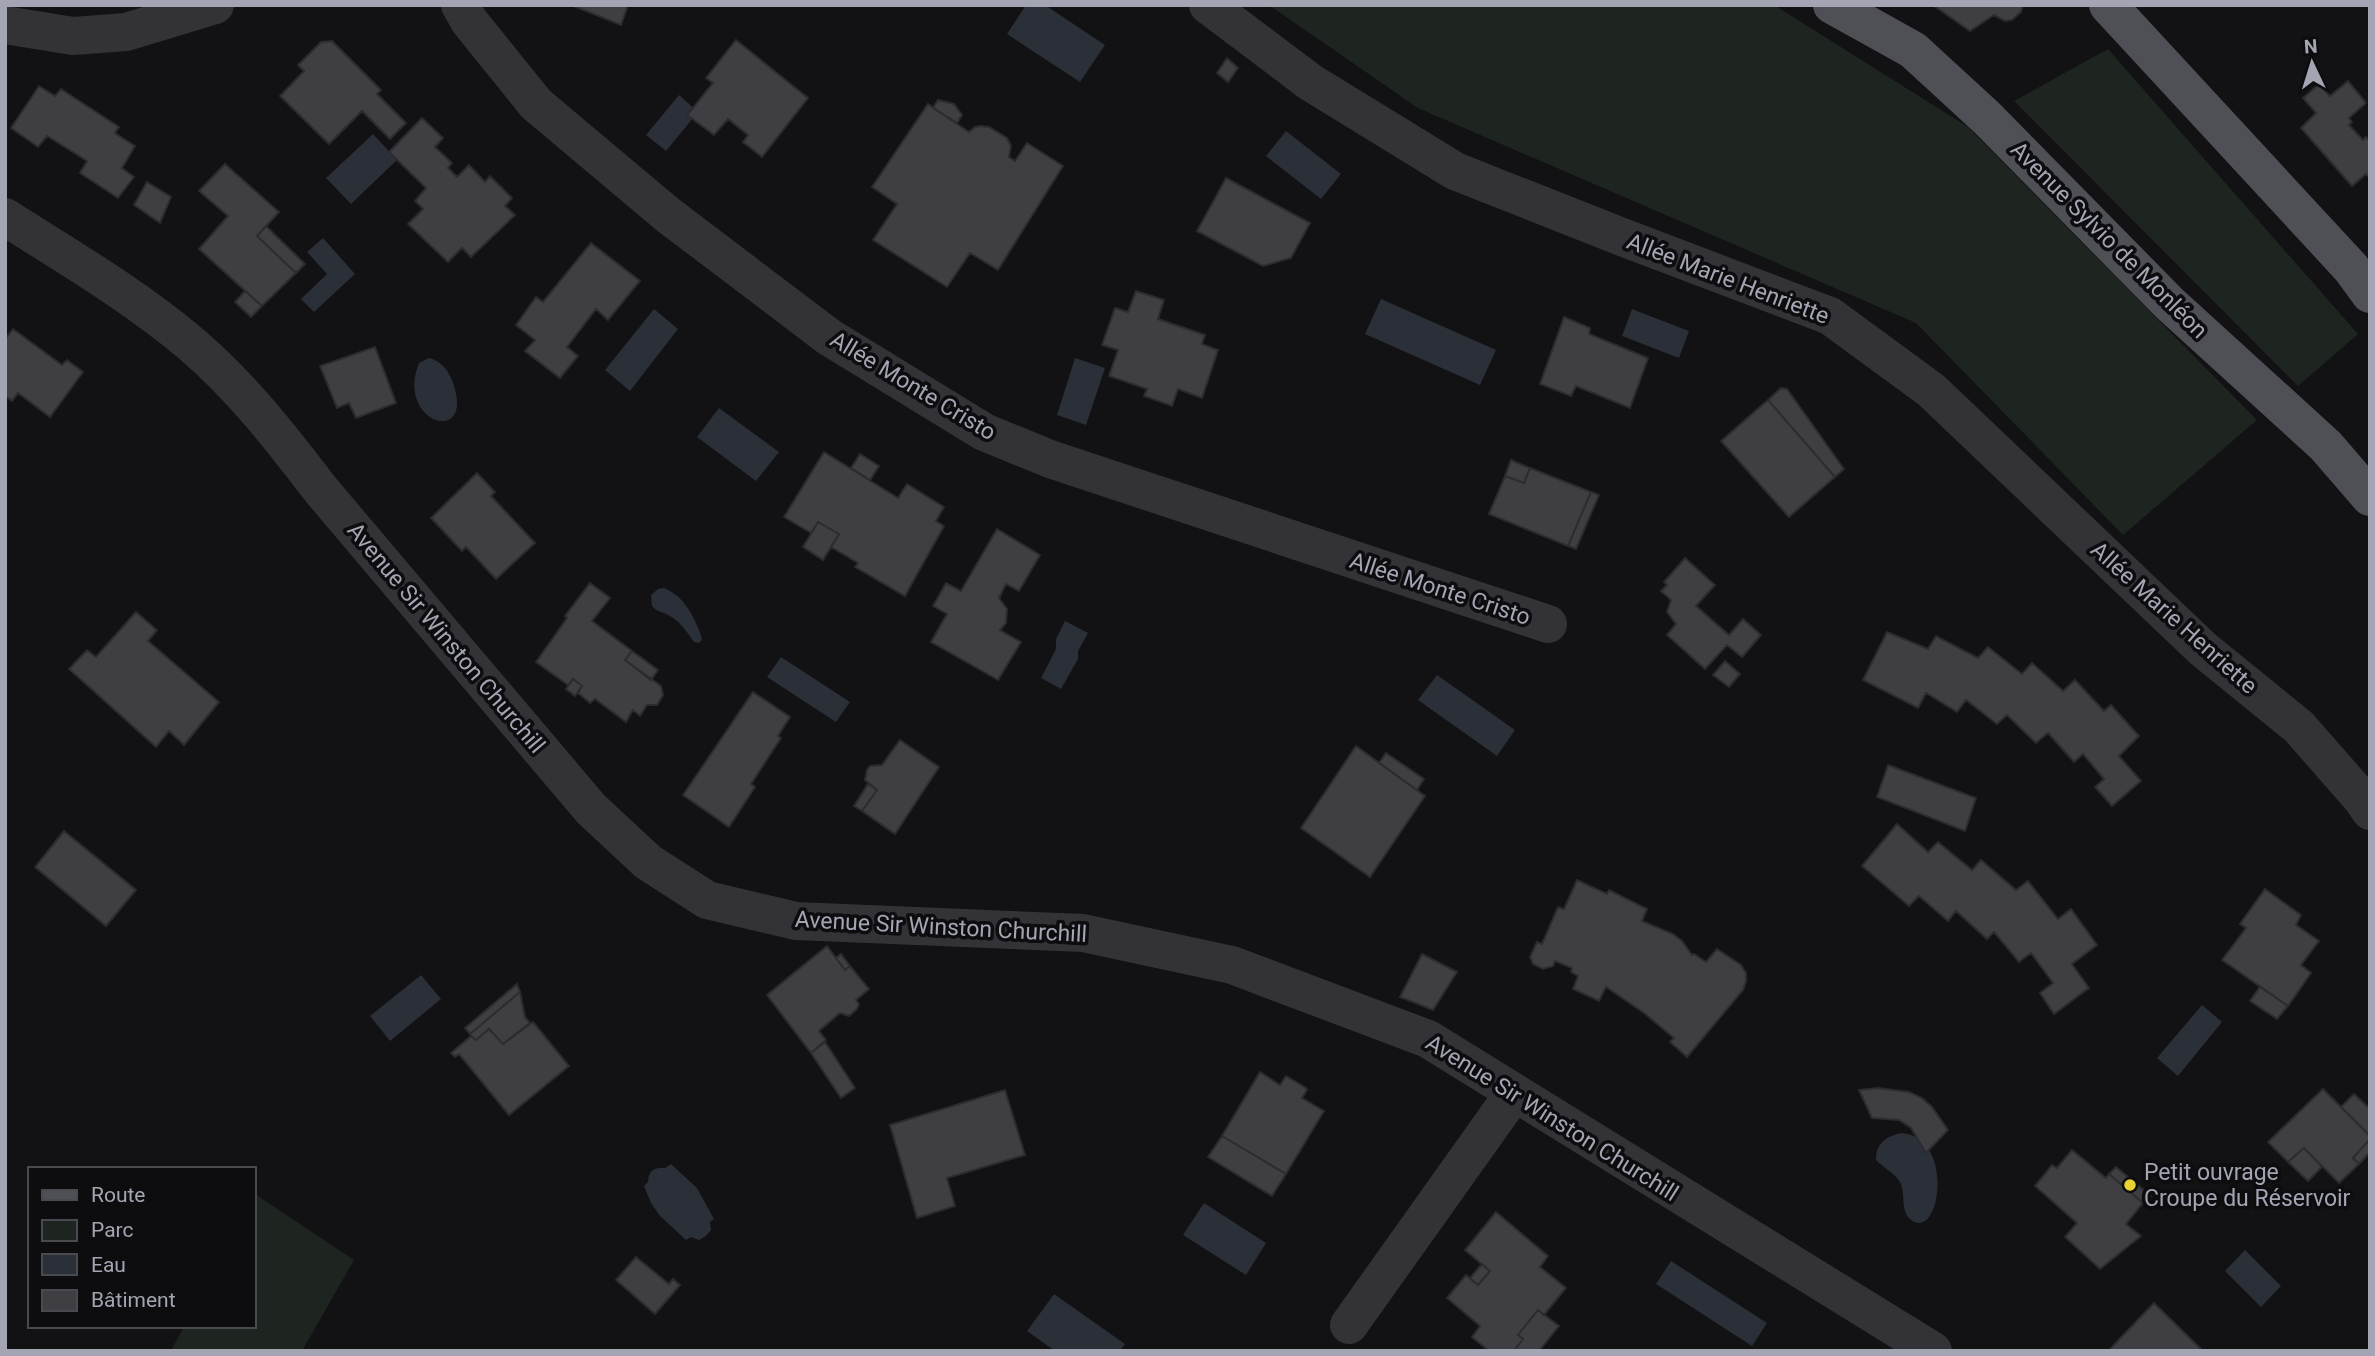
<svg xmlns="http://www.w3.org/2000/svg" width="2375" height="1356" font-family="Roboto,sans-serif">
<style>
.green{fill:#1e2520}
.water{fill:#2a2f38}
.building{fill:#3e3e43;stroke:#2c2b2f;stroke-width:2}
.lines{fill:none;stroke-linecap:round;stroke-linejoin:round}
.minor{stroke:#333237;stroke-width:38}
.major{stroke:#4f4f56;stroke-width:38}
.poi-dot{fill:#e9d333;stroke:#0d0c0e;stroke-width:2.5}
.labels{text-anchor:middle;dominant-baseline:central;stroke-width:7;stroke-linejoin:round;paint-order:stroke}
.street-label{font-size:23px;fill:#a3a5b3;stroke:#0d0c0e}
.poi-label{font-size:23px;fill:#a3a5b3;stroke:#0d0c0e;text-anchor:start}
</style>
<rect width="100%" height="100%" fill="#121113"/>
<path class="green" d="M1269,5H1774L1968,127L2257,420L2123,535L1916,323L1418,108Z
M2108,49L2358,334L2298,386L2014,101Z
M255,1194L354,1260L302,1351H171L184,1326H254Z"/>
<path class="water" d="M1026,5H1045L1105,45L1080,82L1007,34Z
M679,95L698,112L666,151L646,135Z
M1286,131L1341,174L1321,199L1266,156Z
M373,134L397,160L351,204L326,178Z
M323,238L355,274L314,312L301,299L327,274L307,252Z
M1381,299L1496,350L1480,385L1365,334Z
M654,309L678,329L630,391L605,370Z
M1632,309L1689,331L1679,358L1622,336Z
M429,358C441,361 447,369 452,380C478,448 394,424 419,363Z
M1075,358L1105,368L1086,425L1057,415Z
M719,408L779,452L756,481L697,437Z
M664,588C685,597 693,615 701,635L702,640L699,643L694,642C687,632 679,620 668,615C661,611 657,612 652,606L651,595L658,589Z
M1065,621L1088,633L1078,651V659L1061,689L1041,678L1056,649V639Z
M781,657L850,702L836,722L767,677Z
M1437,675L1515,730L1497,756L1418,700Z
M421,975L441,999L390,1041L370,1016Z
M2202,1005L2222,1022L2178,1076L2157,1058Z
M1902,1133C1956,1137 1940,1245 1910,1219C1900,1210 1906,1193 1900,1182C1895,1173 1883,1168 1876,1160C1876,1143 1886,1136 1902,1133Z
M671,1164L697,1188L714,1219L710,1222L711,1230L706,1236L699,1240L691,1237L686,1240L660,1216L651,1203L644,1186L648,1182C648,1171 655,1167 665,1168Z
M1204,1203L1266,1243L1246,1275L1183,1235Z
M2245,1250L2281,1286L2261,1307L2225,1271Z
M1671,1261L1767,1323L1752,1346L1656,1284Z
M1054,1294L1125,1344L1120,1351H1055L1027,1331Z"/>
<path class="building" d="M571,5H628L621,25Z
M1933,5H2023L2021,12L2012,20L2005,21L1994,15L1970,31Z
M736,40L808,98L762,157L743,142L748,135L728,119L714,135L687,115L713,83L706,78Z
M332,41L381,90L377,94L406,123L390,139L362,111L329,144L280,96L304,71L298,65L321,42Z
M1227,58L1238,68L1228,82L1217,73Z
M2348,81L2366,103L2349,118L2352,122L2349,125L2363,140L2366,137L2370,141V178L2366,174L2352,186L2301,128L2316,113L2303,98L2319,84L2330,96Z
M39,86L55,96L61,89L119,127L115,133L135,146L122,168L134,177L118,198L80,173L87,161L68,149L47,136L38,147L11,128Z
M938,100L954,104L962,115L957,123L933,108Z
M928,104L969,132L975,127L981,126L989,127L1007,138L1011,146L1009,157L1015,161L1027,143L1063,166L998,270L970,253L947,287L873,240L897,204L872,187Z
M422,118L443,138L435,147L452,163L448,168L457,177L469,165L485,182L490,176L512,198L505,206L515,215L471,257L462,248L448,262L408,224L423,209L415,201L426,188L389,152Z
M225,164L279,212L257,236L296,273L262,306L199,249L228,216L199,191Z
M1226,178L1310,223L1291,258L1263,266L1197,231Z
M147,182L171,197L160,223L134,205Z
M266,226L305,264L296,273L257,236Z
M591,243L640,281L608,320L596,309L567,347L578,356L560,378L525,351L535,340L516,325L536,297L543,302Z
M245,291L262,306L251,317L235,302Z
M1136,291L1164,300L1158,319L1205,335L1202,344L1218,350L1202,398L1178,389L1172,406L1144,396L1147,389L1109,376L1118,350L1102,345L1115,308L1128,312Z
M1564,317L1590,328L1589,334L1648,358L1630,408L1576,386L1571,396L1540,384Z
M13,329L62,365L67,360L83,372L50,417L18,393L12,401L5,396V339Z
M375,347L396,403L356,418L349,403L337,408L320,366Z
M1781,388L1787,389L1844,469L1835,477L1768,400Z
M1768,400L1835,477L1789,517L1721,441Z
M824,452L898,498L907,484L944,507L936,521L944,526L905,596L855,567L858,563L831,547L839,534L818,522L811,533L784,517Z
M860,454L879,466L870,480L851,468Z
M1511,460L1530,468L1524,483L1505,476Z
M1530,468L1591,492L1568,546L1489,514L1505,476L1524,483Z
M477,473L495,492L491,496L535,543L496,579L466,547L462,551L431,518Z
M1591,492L1599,495L1576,549L1568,546Z
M818,522L839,534L823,560L803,547Z
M997,529L1040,555L1019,591L1006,584L999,598L1007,609L1006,623L1000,630L1021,642L998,680L931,642L947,614L933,606L946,583L961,591Z
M1685,558L1715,585L1696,606L1729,635L1743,619L1761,635L1742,657L1727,645L1705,669L1667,635L1676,624L1667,612L1671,600L1661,591L1667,585L1664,582Z
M590,583L610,598L592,621L632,651L625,660L661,686L663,695L657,705H647L640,716L633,710L626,722L595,699L590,703L578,693L582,686L573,679L568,685L536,662L567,618L565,616Z
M136,612L157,630L148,641L219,702L184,745L169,731L156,747L69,669L87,650L96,657Z
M1887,632L1928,649L1936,636L1978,658L1988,647L2022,674L2032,663L2063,691L2075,680L2104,711L2111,705L2139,736L2119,756L2141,781L2112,806L2095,787L2104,779L2083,754L2074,762L2048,733L2036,743L2007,715L1997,724L1966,700L1957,712L1926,693L1918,708L1863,680Z
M632,651L658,670L651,680L625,660Z
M1725,661L1740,674L1729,687L1713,675Z
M573,679L582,686L575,696L566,689Z
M753,692L790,717L778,736L781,738L751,784L755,787L729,827L683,795Z
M900,740L939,767L895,834L862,811L877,790L865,780L867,770L870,766L882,765Z
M1356,746L1425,796L1370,877L1301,828Z
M1386,753L1424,779L1417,790L1379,763Z
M1888,765L1976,798L1965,831L1877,797Z
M868,784L877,790L862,811L854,806Z
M1897,824L1928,852L1938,842L1972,870L1981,860L2016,890L2028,881L2058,919L2071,909L2097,945L2072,964L2089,988L2054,1014L2040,993L2053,983L2031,953L2019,962L1994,932L1987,939L1956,911L1948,921L1919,896L1909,906L1862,866Z
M64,831L136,890L106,926L35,867Z
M1577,880L1607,894L1609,890L1647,909L1642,921L1673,934L1682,941L1692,955L1694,954L1706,962L1717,949L1741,965L1746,973V981L1743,990L1687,1057L1670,1042L1674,1038L1644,1013L1606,987L1599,1001L1573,989L1578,976L1571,972L1572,968L1555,961L1553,966L1543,969L1533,964L1530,957L1537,942L1542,944L1558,907L1564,909Z
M2265,889L2301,915L2296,925L2319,941L2301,965L2311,973L2288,1006L2222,960L2246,928L2240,924Z
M827,946L845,970L850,966L869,989L856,1000L859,1004L857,1009L849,1016L840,1013L819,1031L826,1040L811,1053L767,995Z
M841,954L850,966L845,970L836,958Z
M1422,954L1457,972L1433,1010L1400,997Z
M517,984L520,992L470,1034L465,1028Z
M2260,987L2288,1006L2277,1019L2250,1001Z
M520,992L525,1017L530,1023L503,1044L489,1029L476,1040L471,1036L470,1034Z
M533,1022L569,1066L509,1115L459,1054L455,1057L451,1053L471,1036L476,1040L489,1029L503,1044Z
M825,1042L855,1088L841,1098L811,1053Z
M1260,1072L1280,1085L1286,1076L1306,1088L1307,1090L1302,1098L1324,1111L1286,1174L1222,1136Z
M1878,1088L1909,1092L1922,1098L1932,1107L1948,1130L1926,1153L1911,1128L1899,1120L1872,1118L1859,1090Z
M2323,1089L2370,1136V1139L2353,1158L2359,1164L2339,1183L2304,1148L2288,1162L2268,1142Z
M1005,1090L1025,1155L947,1178L955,1206L917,1218L890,1125Z
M2354,1094L2370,1109V1136L2341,1107Z
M1222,1136L1286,1174L1272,1196L1208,1157Z
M2370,1139V1152L2359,1164L2353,1158Z
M2304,1148L2322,1167L2308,1181L2288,1162Z
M2072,1150L2106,1178L2109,1174L2143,1203L2126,1224L2141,1236L2100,1269L2065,1237L2077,1223L2035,1186L2052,1165L2057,1168Z
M2116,1167L2151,1196L2143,1203L2109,1174Z
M1496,1212L1548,1256L1540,1267L1566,1288L1544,1315L1538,1310L1518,1335L1523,1339L1514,1351H1489L1472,1337L1480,1326L1447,1298L1466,1275L1478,1285L1490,1271L1465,1250Z
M636,1257L669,1284L673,1279L680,1285L655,1314L616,1280Z
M1482,1264L1490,1271L1478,1285L1470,1278Z
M2154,1303L2203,1351H2108Z
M1538,1310L1559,1326L1539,1351H1514L1523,1339L1518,1335Z"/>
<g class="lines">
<path class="minor" d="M460,5L469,21L536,104L668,215L829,337L984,432L1050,459L1548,624
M1208,5L1310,82L1455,171L1622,237L1830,316L1931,390L2203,649L2299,727L2362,799L2370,811
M5,25L73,36L126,32L215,5
M5,217C68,257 133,295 190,343C240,385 282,439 321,490L591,809L648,862L707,900L796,921L1083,933L1232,965L1428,1039L1933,1351
M1349,1325L1514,1093"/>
<path class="major" d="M1832,5L1913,50L1987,118L2169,303L2326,446L2370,497
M2108,5L2351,268L2370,294"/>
</g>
<circle class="poi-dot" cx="2130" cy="1185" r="7"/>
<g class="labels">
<g class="street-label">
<text transform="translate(2109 240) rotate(45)">Avenue Sylvio de Monléon</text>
<text transform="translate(1728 279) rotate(21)">Allée Marie Henriette</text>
<text transform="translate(913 386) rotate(31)">Allée Monte Cristo</text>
<text transform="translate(1440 589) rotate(18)">Allée Monte Cristo</text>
<text transform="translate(2174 618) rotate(42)">Allée Marie Henriette</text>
<text transform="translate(446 638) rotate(50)">Avenue Sir Winston Churchill</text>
<text transform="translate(941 927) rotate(3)">Avenue Sir Winston Churchill</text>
<text transform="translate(1552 1118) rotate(32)">Avenue Sir Winston Churchill</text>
</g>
<g class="poi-label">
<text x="2144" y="1172">Petit ouvrage<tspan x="2144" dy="26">Croupe du Réservoir</tspan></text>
</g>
</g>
<rect width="2375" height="1356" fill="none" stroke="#a3a5b3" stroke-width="14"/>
<rect x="28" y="1167" width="228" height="161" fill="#0d0c0e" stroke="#494950" stroke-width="2"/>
<rect x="42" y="1190" width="35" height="10" fill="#4f4f56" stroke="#494950" stroke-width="2"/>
<text x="91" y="1202" font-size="21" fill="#a3a5b3">Route</text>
<rect x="42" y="1220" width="35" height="21" fill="#1e2520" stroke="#494950" stroke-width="2"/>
<text x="91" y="1237" font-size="21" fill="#a3a5b3">Parc</text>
<rect x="42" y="1254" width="35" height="21" fill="#2a2f38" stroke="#494950" stroke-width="2"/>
<text x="91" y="1272" font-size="21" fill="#a3a5b3">Eau</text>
<rect x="42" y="1290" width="35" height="21" fill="#3e3e43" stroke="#494950" stroke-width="2"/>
<text x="91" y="1307" font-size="21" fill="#a3a5b3">Bâtiment</text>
<g transform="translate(2312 63) rotate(356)" stroke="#0d0c0e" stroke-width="5" paint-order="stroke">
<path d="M0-5L12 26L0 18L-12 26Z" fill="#a3a5b3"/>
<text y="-10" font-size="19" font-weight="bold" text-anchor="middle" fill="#a3a5b3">N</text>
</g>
</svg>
